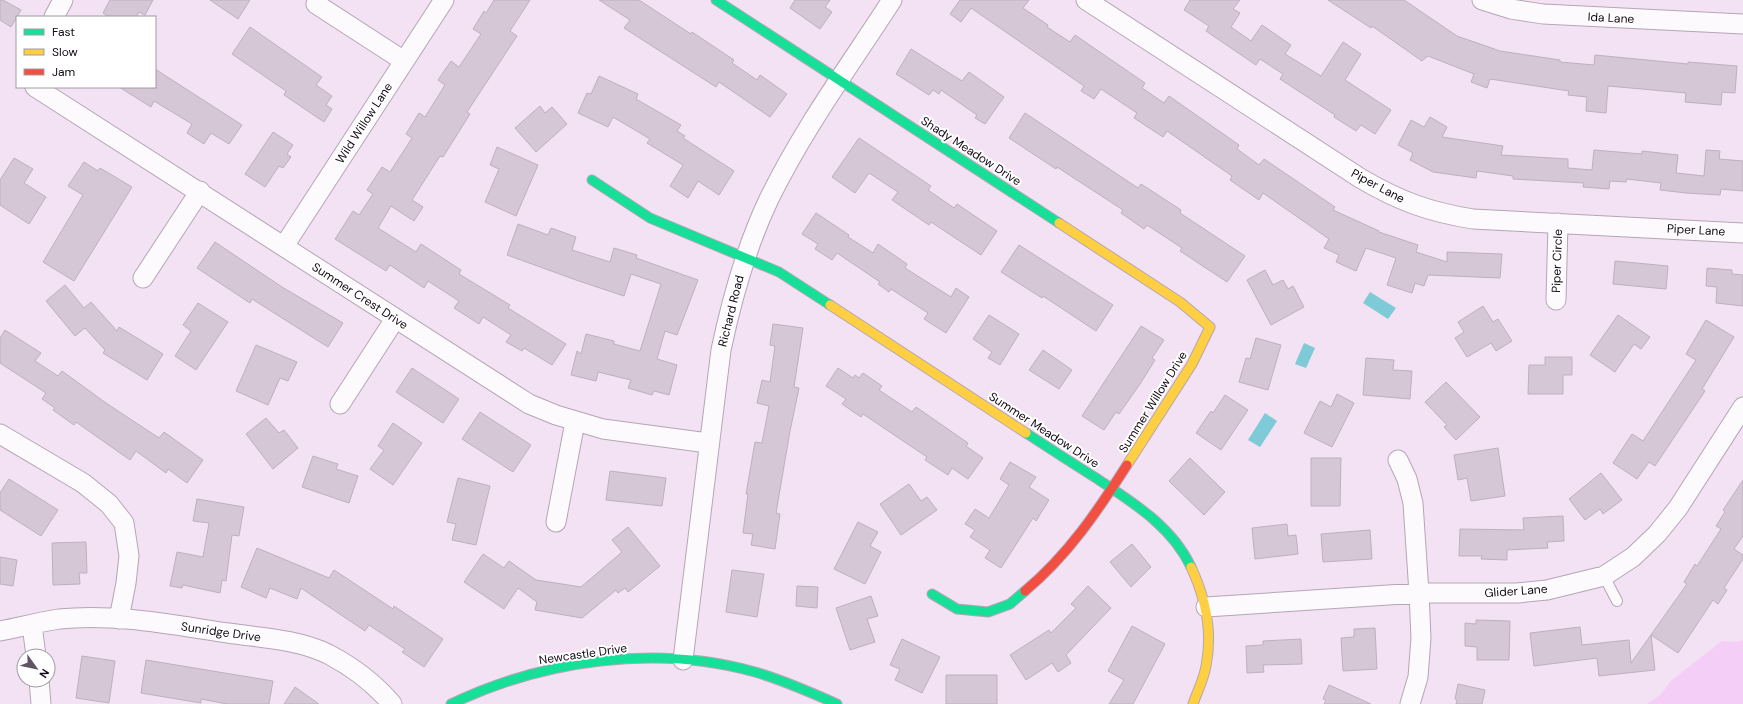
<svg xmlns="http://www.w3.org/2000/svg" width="1743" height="704" font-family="'DM Sans',sans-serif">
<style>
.green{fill:#f5cef7}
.water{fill:#7ecad7}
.building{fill:#d5c7d6;stroke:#beb0bf}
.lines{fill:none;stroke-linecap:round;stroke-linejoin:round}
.lane-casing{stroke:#b4a6b5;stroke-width:12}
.street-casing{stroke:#b4a6b5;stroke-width:21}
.fast-casing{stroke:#b4a6b5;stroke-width:11}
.slow-casing{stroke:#b4a6b5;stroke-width:11}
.jam-casing{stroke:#b4a6b5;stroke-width:11}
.lane{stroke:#fdfafd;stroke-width:10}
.street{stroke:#fdfafd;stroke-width:19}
.fast{stroke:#16e098;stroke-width:9}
.slow{stroke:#ffcf43;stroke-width:9}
.jam{stroke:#f24e42;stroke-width:9}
.labels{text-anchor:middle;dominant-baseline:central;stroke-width:4;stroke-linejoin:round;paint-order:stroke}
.street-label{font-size:12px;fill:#120813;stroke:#fff}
</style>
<rect width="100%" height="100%" fill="#f3e1f4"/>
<path class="green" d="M1743,640V704H1647L1660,695L1672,680L1722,641L1736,642Z"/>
<path class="water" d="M1370,292L1396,308L1388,319L1363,303Z
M1304,343L1315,348L1306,368L1295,364Z
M1265,413L1277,421L1260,447L1248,440Z"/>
<path class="building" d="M0,0H3L21,10L11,27L0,20Z
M110,0H153L145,15L139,12L136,17H110L103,13Z
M210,0H250L238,19Z
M494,0H530L510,31L517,36L467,112L470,114L443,157L440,156L412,200L423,207L414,221L391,206L378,228L416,252L421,244L461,270L459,274L510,305L508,308L566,344L552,365L524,348L522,351L506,342L511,335L483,317L479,324L454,308L459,301L428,281L424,288L390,265L386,271L335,239L353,211L359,215L373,194L367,190L382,167L390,172L412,138L406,134L419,113L425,117L445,85L438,80L451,61L459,67L481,34L473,29L484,11L486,13Z
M599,0H639L691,34L692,32L734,60L732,63L757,80L760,75L787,94L770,117L719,82L716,87L624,28L630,20Z
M795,0H830L825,7L832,12L820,29L790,8Z
M960,0H1029L1023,8L1048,25L1047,27L1070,42L1075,35L1145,83L1142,88L1164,103L1169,96L1239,145L1237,149L1259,165L1264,159L1335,207L1333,210L1379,231V232L1418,245L1416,252L1447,262V252L1502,254L1500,278L1428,275L1424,286L1415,283L1412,293L1387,285L1396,258L1366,248L1356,271L1336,262L1339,255L1324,248L1329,239L1263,193L1259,200L1230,180L1232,176L1167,131L1163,137L1134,118L1137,113L1101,89L1094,99L1081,91L1084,86L971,8L961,22L950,14Z
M1190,0H1240L1233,9L1240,13L1231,27L1251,41L1262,25L1291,45L1285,54L1321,76L1343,42L1361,54L1345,80L1391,110L1375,134L1361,125L1356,131L1334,117L1335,115L1280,79L1283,74L1260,59L1256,65L1206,31L1209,26L1184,10Z
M1328,0H1404L1457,36L1500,51L1560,60V62L1594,65L1595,55L1688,64V62L1737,66L1735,93L1722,92L1721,105L1685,102L1686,93L1608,86L1606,113L1586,111L1587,97L1568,95L1569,91L1490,79L1487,88L1471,82L1474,74L1428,56L1422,61L1372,26L1371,28Z
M250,27L322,77L316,85L332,96L326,105L332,109L324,122L284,95L286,91L232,54Z
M911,49L962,81L969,72L1004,97L985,124L975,118L977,115L941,90L939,94L933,90L929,95L896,74Z
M155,69L242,125L229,144L211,133L204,144L187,133L192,124L154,101L151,107L119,87H155Z
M599,76L638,94L636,99L681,125L677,131L685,136L683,138L734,171L719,195L698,181L688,198L670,186L683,165L647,143L650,139L613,117L608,127L578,113L587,93L591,94Z
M540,106L545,113L552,107L567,124L536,152L515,128Z
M1025,113L1138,188L1141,184L1181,210L1180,213L1245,256L1227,282L1180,251L1182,248L1147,225L1144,229L1121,213L1123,210L1057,167L1056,169L1009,138Z
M1430,117L1447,127L1442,137L1503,146L1501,155L1568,159V168L1592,170L1594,150L1642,154V151L1678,155L1676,173L1704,176L1706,150L1720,151L1719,159L1743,161V191L1721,189L1720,195L1686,193L1660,190L1661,183L1627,179L1626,182L1610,181L1609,189L1583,187L1584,183L1513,179V176L1477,171L1476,178L1433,172L1410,160L1413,153L1398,145L1411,120L1424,127Z
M273,132L293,145L287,154L291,157L283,168L279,166L265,187L245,174Z
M859,138L931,186L928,190L954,208L957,204L997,231L981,255L931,222L929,225L892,200L898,192L869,173L855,193L832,177Z
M497,147L538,165L516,216L485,202L499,169L490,165Z
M14,158L33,169L24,183L46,197L29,224L0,205V180Z
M84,162L98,171L100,168L132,187L74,281L43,262L83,195L68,186Z
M816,213L849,235L848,237L873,253L878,244L907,264L905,268L951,297L956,288L969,297L946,333L924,319L928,313L891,289L889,292L878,284L880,282L837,253L832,260L815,249L818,244L802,234Z
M518,224L548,235L551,228L576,237L572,250L610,262L614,248L637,255L636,258L698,280L677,335L665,331L657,359L677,365L669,395L654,391L652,395L628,388L631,380L598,372L596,381L571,375L577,351L581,354L586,334L614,341V344L640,351L661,284L631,274L624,296L576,280L507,255Z
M215,242L282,287L343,323L328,347L252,299L250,303L197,268Z
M1019,245L1113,305L1096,331L1043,296L1042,298L1001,272Z
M1615,261L1668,266L1666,289L1613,284Z
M1707,268L1732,270V274L1743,275V306L1716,303L1717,287L1706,286Z
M1265,270L1273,285L1283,280L1288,289L1293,286L1304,307L1271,325L1247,280Z
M65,285L84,308L91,302L117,331L119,327L163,354L147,380L103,353L105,350L85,328L75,336L46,301Z
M198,303L228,322L196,370L175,356L191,331L183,325Z
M1483,306L1493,322L1498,319L1512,341L1496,351L1491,343L1467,357L1455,338L1464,332L1458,322Z
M989,315L1019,334L1000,365L988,358L992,352L973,339Z
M1618,315L1650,337L1641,349L1634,344L1615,372L1590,355Z
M1706,320L1734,337L1702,389L1705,391L1655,466L1649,462L1637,479L1613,463L1632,434L1643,441L1696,360L1686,354Z
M773,324L803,328L794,387L799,388L790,431L776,513L780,514L775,549L751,545L753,534L743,533L748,494H746L755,442L762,443L769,406L757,403L762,380L770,382L775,346L770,345Z
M1141,326L1164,340L1152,358L1155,360L1140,384L1119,414L1116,412L1104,430L1082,416Z
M5,330L41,353L35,361L58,376L62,371L106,403L159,438L164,432L203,460L187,483L168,469L166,473L136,451L130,460L76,422L74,425L53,410L55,408L42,399L46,393L0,363V338Z
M1256,338L1281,345L1268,390L1239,382L1246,358L1250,359Z
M256,345L297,362L288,381L280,378L268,405L236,391Z
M1043,350L1072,370L1059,389L1029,370Z
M1545,357H1572V375H1563V394H1528L1529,365H1545Z
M1366,358L1394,360L1393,370L1412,371L1410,399L1363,395Z
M412,368L459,399L443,423L396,392Z
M838,368L853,378L855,375L859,378L863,373L882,386L879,390L912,412L916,407L968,443L966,446L983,458L968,479L952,468L948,475L925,460L927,457L863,414L861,417L842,404L846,399L826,386Z
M1446,382L1480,417L1456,440L1444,427L1447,425L1425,402Z
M1337,394L1354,403L1332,447L1304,433L1320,401L1331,407Z
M1225,395L1248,410L1221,450L1196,433L1211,411L1213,413Z
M480,412L531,445L513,472L462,439Z
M266,418L279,433L284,430L298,448L273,469L246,434Z
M393,423L422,443L393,485L370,469L384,450L378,446Z
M1498,448L1505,496L1471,501L1467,478L1458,480L1454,455Z
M313,456L338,464L336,469L358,476L349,503L302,487Z
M1190,458L1225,492L1204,515L1169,481Z
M1311,458H1341L1340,506H1311Z
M1010,462L1036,477L1029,487L1049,500L1036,521L1033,518L1001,568L985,558L990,550L970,537L975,530L965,524L975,509L989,518L1009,485L1000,479Z
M610,471L666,478L662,506L606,500Z
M1601,473L1622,500L1603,514L1600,509L1585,520L1569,499Z
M458,478L490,486L476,545L452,540L456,524L447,522Z
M9,479L58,510L41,536L0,510V493Z
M1743,480V536L1734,549L1743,555V559L1724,588L1727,590L1718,604L1713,600L1678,653L1651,635L1655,670L1599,676L1597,658L1534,666L1530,633L1580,627L1582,645L1629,640L1631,663L1687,584L1684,582L1695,564L1697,566L1721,529L1716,526L1725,512L1723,510Z
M909,484L921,501L927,497L937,510L901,535L880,504Z
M197,499L244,507L239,536L232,535L226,581L222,580L220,593L183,585L182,588L170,586L177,552L203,557L209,523L193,521Z
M1563,516L1564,541L1547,542L1548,548L1507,550V560L1481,559L1482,556H1459L1460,529L1524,530L1523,518Z
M858,522L878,532L870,546L881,552L865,584L834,569Z
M1287,524L1288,536L1296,535L1298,554L1255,559L1252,528Z
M628,527L660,566L628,592L625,588L618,593L616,590L582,618L535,610L537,602L518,588L504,609L464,582L483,554L504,568L509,561L536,580L581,587L622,552L612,540Z
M1370,530L1372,559L1323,562L1321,534Z
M86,542L87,573H79L80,584L53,585L52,543Z
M1132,544L1151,567L1131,587L1110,562Z
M257,548L329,578L334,570L393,609L394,606L443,639L424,667L402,652L405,649L369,625L365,631L301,588L297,599L270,588L266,598L241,587Z
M0,557L17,560L13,586L0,584Z
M732,570L764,574L757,617L726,612Z
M797,586L818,587L817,608L796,606Z
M1088,586L1111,608L1066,655L1071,663L1058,672L1052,663L1026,680L1010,655L1049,630L1051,633L1076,608L1071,604Z
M871,596L878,616L867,619L875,642L850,650L836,608Z
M1476,620L1510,621L1509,660H1477V647L1465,646V623L1476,624Z
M1132,626L1165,644L1133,704H1109L1124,680L1108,671Z
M1375,628L1377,669L1343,671L1341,638L1354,637V629Z
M902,639L940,657L922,693L895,680L900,669L890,665Z
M1301,639L1302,664L1263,665L1264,672L1247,673L1246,646L1263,645V641Z
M82,656L115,661L109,703L76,698Z
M146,660L273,681L269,704H227L201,699V703L141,693Z
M946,675H997V704H946Z
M1458,684L1485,690L1482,704H1456L1457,700L1455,699Z
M1329,685L1371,704H1324L1326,700L1323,699Z
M295,687L319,704H284Z"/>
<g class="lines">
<defs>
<path id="lane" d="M1604,576L1617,601"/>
<path id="street" d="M1086,0L1360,178C1399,201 1429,212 1473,219L1743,233
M1482,0L1511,9L1543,14L1743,24
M316,4L404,61
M54,17L63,0
M35,87L529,404L556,415L603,429L708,443
M284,246L444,0
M143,278L200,191
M1556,300L1558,223
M340,404L395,319
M0,434L83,483L109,504L124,523L129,556L126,583L119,619
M1398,460L1407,479L1413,503L1419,593L1421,638L1418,677L1410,704
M556,522L575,422
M1206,607L1419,593H1517L1547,590L1604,576L1633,557L1657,534L1678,508L1743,407
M32,625L36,656
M0,631C20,627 40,622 59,619C115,613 173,625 228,633C261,638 297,639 328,654C351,666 375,684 392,704
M683,660L721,350C732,298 746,247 769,199C803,129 850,65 892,0
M39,680L41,704"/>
<path id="fast" d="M716,0L1059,223
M592,180L650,218L779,272L830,305
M1026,433C1049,448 1072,463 1096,478C1132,502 1172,526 1191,567
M932,594L957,609L988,612L1010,604L1025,591
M451,704C543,660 656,644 755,672C783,680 810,692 837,704"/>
<path id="slow" d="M1059,223L1180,302L1210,327L1192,364L1127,465
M830,305L1026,433
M1191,567C1206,599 1213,631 1206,666C1204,679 1197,692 1193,704"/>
<path id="jam" d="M1025,591C1068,555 1097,512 1127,465"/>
</defs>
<use href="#lane" class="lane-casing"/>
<use href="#street" class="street-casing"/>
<use href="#fast" class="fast-casing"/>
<use href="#slow" class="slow-casing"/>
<use href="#jam" class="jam-casing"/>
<use href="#lane" class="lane"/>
<use href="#street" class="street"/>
<use href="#fast" class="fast"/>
<use href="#slow" class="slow"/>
<use href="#jam" class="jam"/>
</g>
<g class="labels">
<g class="street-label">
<text transform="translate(1611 18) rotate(3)">Ida Lane</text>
<text transform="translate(364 123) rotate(-57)">Wild Willow Lane</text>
<text transform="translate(971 151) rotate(33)">Shady Meadow Drive</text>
<text transform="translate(1378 186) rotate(28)">Piper Lane</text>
<text transform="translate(1696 230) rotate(3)">Piper Lane</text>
<text transform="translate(1557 261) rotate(-88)">Piper Circle</text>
<text transform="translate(360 296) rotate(33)">Summer Crest Drive</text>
<text transform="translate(731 311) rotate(-76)">Richard Road</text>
<text transform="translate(1153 402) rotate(-58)">Summer Willow Drive</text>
<text transform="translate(1044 430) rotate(33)">Summer Meadow Drive</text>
<text transform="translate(1516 591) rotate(-4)">Glider Lane</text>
<text transform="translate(221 632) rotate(8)">Sunridge Drive</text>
<text transform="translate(583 654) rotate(-8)">Newcastle Drive</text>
</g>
</g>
<rect x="16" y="16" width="140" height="72" fill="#ffffff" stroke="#a09ca1"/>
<rect x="24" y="29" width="20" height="6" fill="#16e098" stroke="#a09ca1"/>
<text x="52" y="36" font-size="12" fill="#120813">Fast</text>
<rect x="24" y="49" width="20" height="6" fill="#ffcf43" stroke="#a09ca1"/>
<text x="52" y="56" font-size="12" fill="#120813">Slow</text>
<rect x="24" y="69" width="20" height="6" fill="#f24e42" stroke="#a09ca1"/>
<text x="52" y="76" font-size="12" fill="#120813">Jam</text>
<g transform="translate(36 668) rotate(123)"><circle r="19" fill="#ffffff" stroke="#a09ca1"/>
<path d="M0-3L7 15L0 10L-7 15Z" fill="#615462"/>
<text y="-6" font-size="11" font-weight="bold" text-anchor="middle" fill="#120813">N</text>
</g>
</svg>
